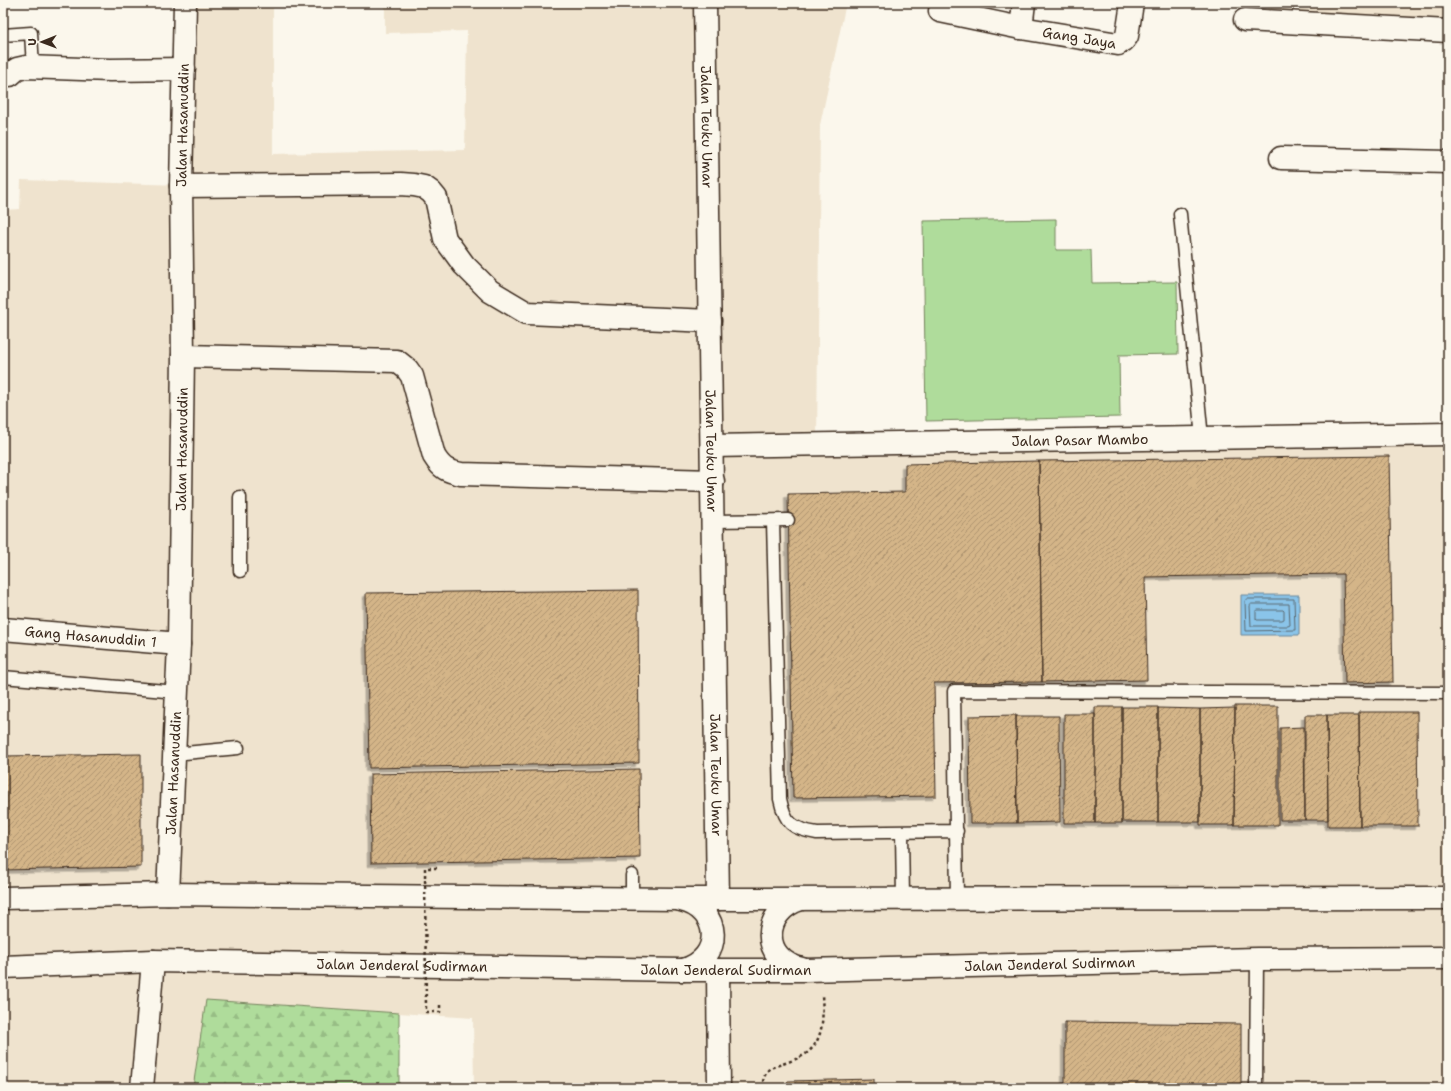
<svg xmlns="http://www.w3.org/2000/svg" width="1451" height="1091" font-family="'Shantell Sans',sans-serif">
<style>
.built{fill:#efe3ce}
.grass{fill:#afdc9b;stroke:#75835c}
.forest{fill:url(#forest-firs);stroke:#75835c}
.water{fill:#8ac4e9;stroke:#6a8698}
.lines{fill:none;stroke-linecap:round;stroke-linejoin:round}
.shore{stroke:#5b686f;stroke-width:1}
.building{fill:url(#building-hatch);stroke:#3b2a1e;filter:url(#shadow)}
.lane-casing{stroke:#3b2a1e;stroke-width:15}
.street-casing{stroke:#3b2a1e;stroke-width:25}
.secondary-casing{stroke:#3b2a1e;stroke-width:25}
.primary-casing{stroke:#3b2a1e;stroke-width:25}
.path{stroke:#3b2a1e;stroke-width:2.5;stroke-dasharray:3 3;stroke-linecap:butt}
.lane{stroke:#fbf7ec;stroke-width:12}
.street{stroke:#fbf7ec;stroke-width:22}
.secondary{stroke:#fbf7ec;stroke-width:22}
.primary{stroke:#fbf7ec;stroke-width:22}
.path-bridge{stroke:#3b2a1e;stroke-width:2.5;stroke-dasharray:3 3;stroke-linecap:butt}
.labels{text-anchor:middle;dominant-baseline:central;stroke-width:3.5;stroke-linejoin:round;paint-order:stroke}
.street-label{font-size:14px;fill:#3b2a1e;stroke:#fbf7ec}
</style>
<defs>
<pattern id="forest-firs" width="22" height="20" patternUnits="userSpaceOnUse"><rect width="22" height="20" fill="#afdc9b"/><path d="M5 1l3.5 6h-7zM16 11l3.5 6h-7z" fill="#97bd85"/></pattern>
<pattern id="building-hatch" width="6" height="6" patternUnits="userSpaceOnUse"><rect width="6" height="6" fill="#d4b588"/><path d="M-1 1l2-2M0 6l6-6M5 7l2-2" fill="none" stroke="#ad936f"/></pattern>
<filter id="shadow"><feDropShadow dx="-3.5" dy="3.5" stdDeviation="0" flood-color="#0004"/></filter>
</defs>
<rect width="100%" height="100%" fill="#fbf7ec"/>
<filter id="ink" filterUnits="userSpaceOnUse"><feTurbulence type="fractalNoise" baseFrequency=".025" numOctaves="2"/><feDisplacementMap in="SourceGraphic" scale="8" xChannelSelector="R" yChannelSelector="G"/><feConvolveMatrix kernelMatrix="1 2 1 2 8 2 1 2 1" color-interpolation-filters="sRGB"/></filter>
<g filter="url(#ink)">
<path class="built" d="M185,3H273V154L465,150L467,31L385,33V3H846L820,125L817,444L1448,434V1088H474L473,1018L206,1000L193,1088H3V210L20,209L21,180L181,185Z
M1269,3H1448V31L1266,22Z"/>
<path class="grass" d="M1056,219V250H1091L1092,283L1177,282L1178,354L1119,355L1120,417L926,421L923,221Z"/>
<path class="forest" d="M206,1000L399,1013V1088H193Z"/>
<path class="water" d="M1241,595H1299V635H1241Z"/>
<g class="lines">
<path class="shore" d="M1247,599H1294L1295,630L1246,631L1245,601Z
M1252,604H1289L1290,625L1288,626H1251L1250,606Z
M1258,610H1283L1284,611V619L1282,620H1257L1256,619V612Z"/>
</g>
<path class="building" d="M1389,456L1393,682L1345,683L1343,574L1145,577L1147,680L1042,682L1039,461Z
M1039,461L1042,682L934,683L936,796L793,798L788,494L905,492V464Z
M638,590L639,763L369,768L366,593Z
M1235,706H1278V825H1234Z
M1095,707H1122V823H1095Z
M1122,707H1158V822H1122Z
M1158,708L1200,709V822H1158Z
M1235,708L1234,825H1200V709Z
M1359,712H1417L1418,826H1360Z
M1064,714H1095V823H1064Z
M1016,715L1017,823H970L969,716Z
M1305,715H1327L1328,820H1305Z
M1327,715H1359L1360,826H1328Z
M1016,716H1059L1060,822L1017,823Z
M1304,727L1305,820H1280V728Z
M141,754V867L3,870V756Z
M639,769L640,858L371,863L370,774Z
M1065,1022L1241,1024V1088H1065Z
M874,1079V1088H783L788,1081Z"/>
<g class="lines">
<defs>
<path id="lane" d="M3,35L31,33L33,67
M1180,214L1202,438
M713,521L788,520
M773,521L780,799C785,823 792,829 817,833L957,831
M240,571V497
M3,677L177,692
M174,754L238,748
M902,832L903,898
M957,898L954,691L1448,693
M632,899V875
M1256,1088L1257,959"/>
<g id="street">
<path id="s1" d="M940,11L1021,28L1118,44L1124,40L1127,36L1132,3"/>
<path d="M1245,20L1448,31"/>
<path d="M1021,28L1024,3"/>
<path d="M3,75H10L17,69L26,67L110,70L184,69"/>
<path d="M1281,158L1448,162"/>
<path d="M181,186L401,184L414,185L424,187L431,192L436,198L445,239L464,265L490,291L527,313L710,321"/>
<path d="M183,356L397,361L407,369L412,376L434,456C442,469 447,471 461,474L713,481"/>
<path id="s2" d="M712,446L1448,434"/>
<path id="s3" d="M3,629L179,644"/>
</g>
<g id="secondary">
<path id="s4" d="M705,3L718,899"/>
<path id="s5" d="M168,894L179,644L183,356L181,186L185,3"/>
<path d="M142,1088L153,961"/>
</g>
<g id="primary">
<path d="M3,898L168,894L678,899L1448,898"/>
<path d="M801,899C761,911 760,960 802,969"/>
<path d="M681,900C722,909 724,959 683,970"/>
<path id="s6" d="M3,967L153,961L681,970H805L1257,959L1448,958"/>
<path d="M718,970L719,1088"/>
</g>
</defs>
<use href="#lane" class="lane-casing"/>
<use href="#street" class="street-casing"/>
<use href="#secondary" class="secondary-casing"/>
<use href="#primary" class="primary-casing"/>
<path class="path" d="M762,1088C763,1080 764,1074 770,1068C782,1064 797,1060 807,1053C825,1039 823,1014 822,994"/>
<use href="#lane" class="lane"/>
<use href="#street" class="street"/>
<use href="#secondary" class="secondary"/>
<use href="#primary" class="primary"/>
<path class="path-bridge" d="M437,868H425L426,1012H440V1002"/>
</g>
</g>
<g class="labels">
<g class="street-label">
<text stroke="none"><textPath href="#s1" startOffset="142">Gang Jaya</textPath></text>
<text stroke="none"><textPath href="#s5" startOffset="769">Jalan Hasanuddin</textPath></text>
<text stroke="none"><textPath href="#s4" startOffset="124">Jalan Teuku Umar</textPath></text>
<text stroke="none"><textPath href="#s2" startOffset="368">Jalan Pasar Mambo</textPath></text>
<text stroke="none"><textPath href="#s5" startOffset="445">Jalan Hasanuddin</textPath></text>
<text stroke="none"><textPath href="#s4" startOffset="448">Jalan Teuku Umar</textPath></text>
<text stroke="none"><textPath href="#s3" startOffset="88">Gang Hasanuddin 1</textPath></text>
<text stroke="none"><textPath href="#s5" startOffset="121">Jalan Hasanuddin</textPath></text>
<text stroke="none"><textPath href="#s4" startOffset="772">Jalan Teuku Umar</textPath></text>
<text stroke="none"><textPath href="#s6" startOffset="1047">Jalan Jenderal Sudirman</textPath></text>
<text stroke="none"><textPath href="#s6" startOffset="399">Jalan Jenderal Sudirman</textPath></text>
<text stroke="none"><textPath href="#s6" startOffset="723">Jalan Jenderal Sudirman</textPath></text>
</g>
</g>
<rect width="1451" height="1091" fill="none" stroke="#fbf7ec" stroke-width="16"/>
<rect x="8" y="8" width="1435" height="1075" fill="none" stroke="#3b2a1e" stroke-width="1.5" filter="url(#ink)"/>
<g transform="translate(42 42) rotate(269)" stroke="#fbf7ec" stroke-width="3" paint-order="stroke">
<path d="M0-3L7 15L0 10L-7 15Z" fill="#3b2a1e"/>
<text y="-6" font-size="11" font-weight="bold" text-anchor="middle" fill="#3b2a1e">U</text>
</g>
</svg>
